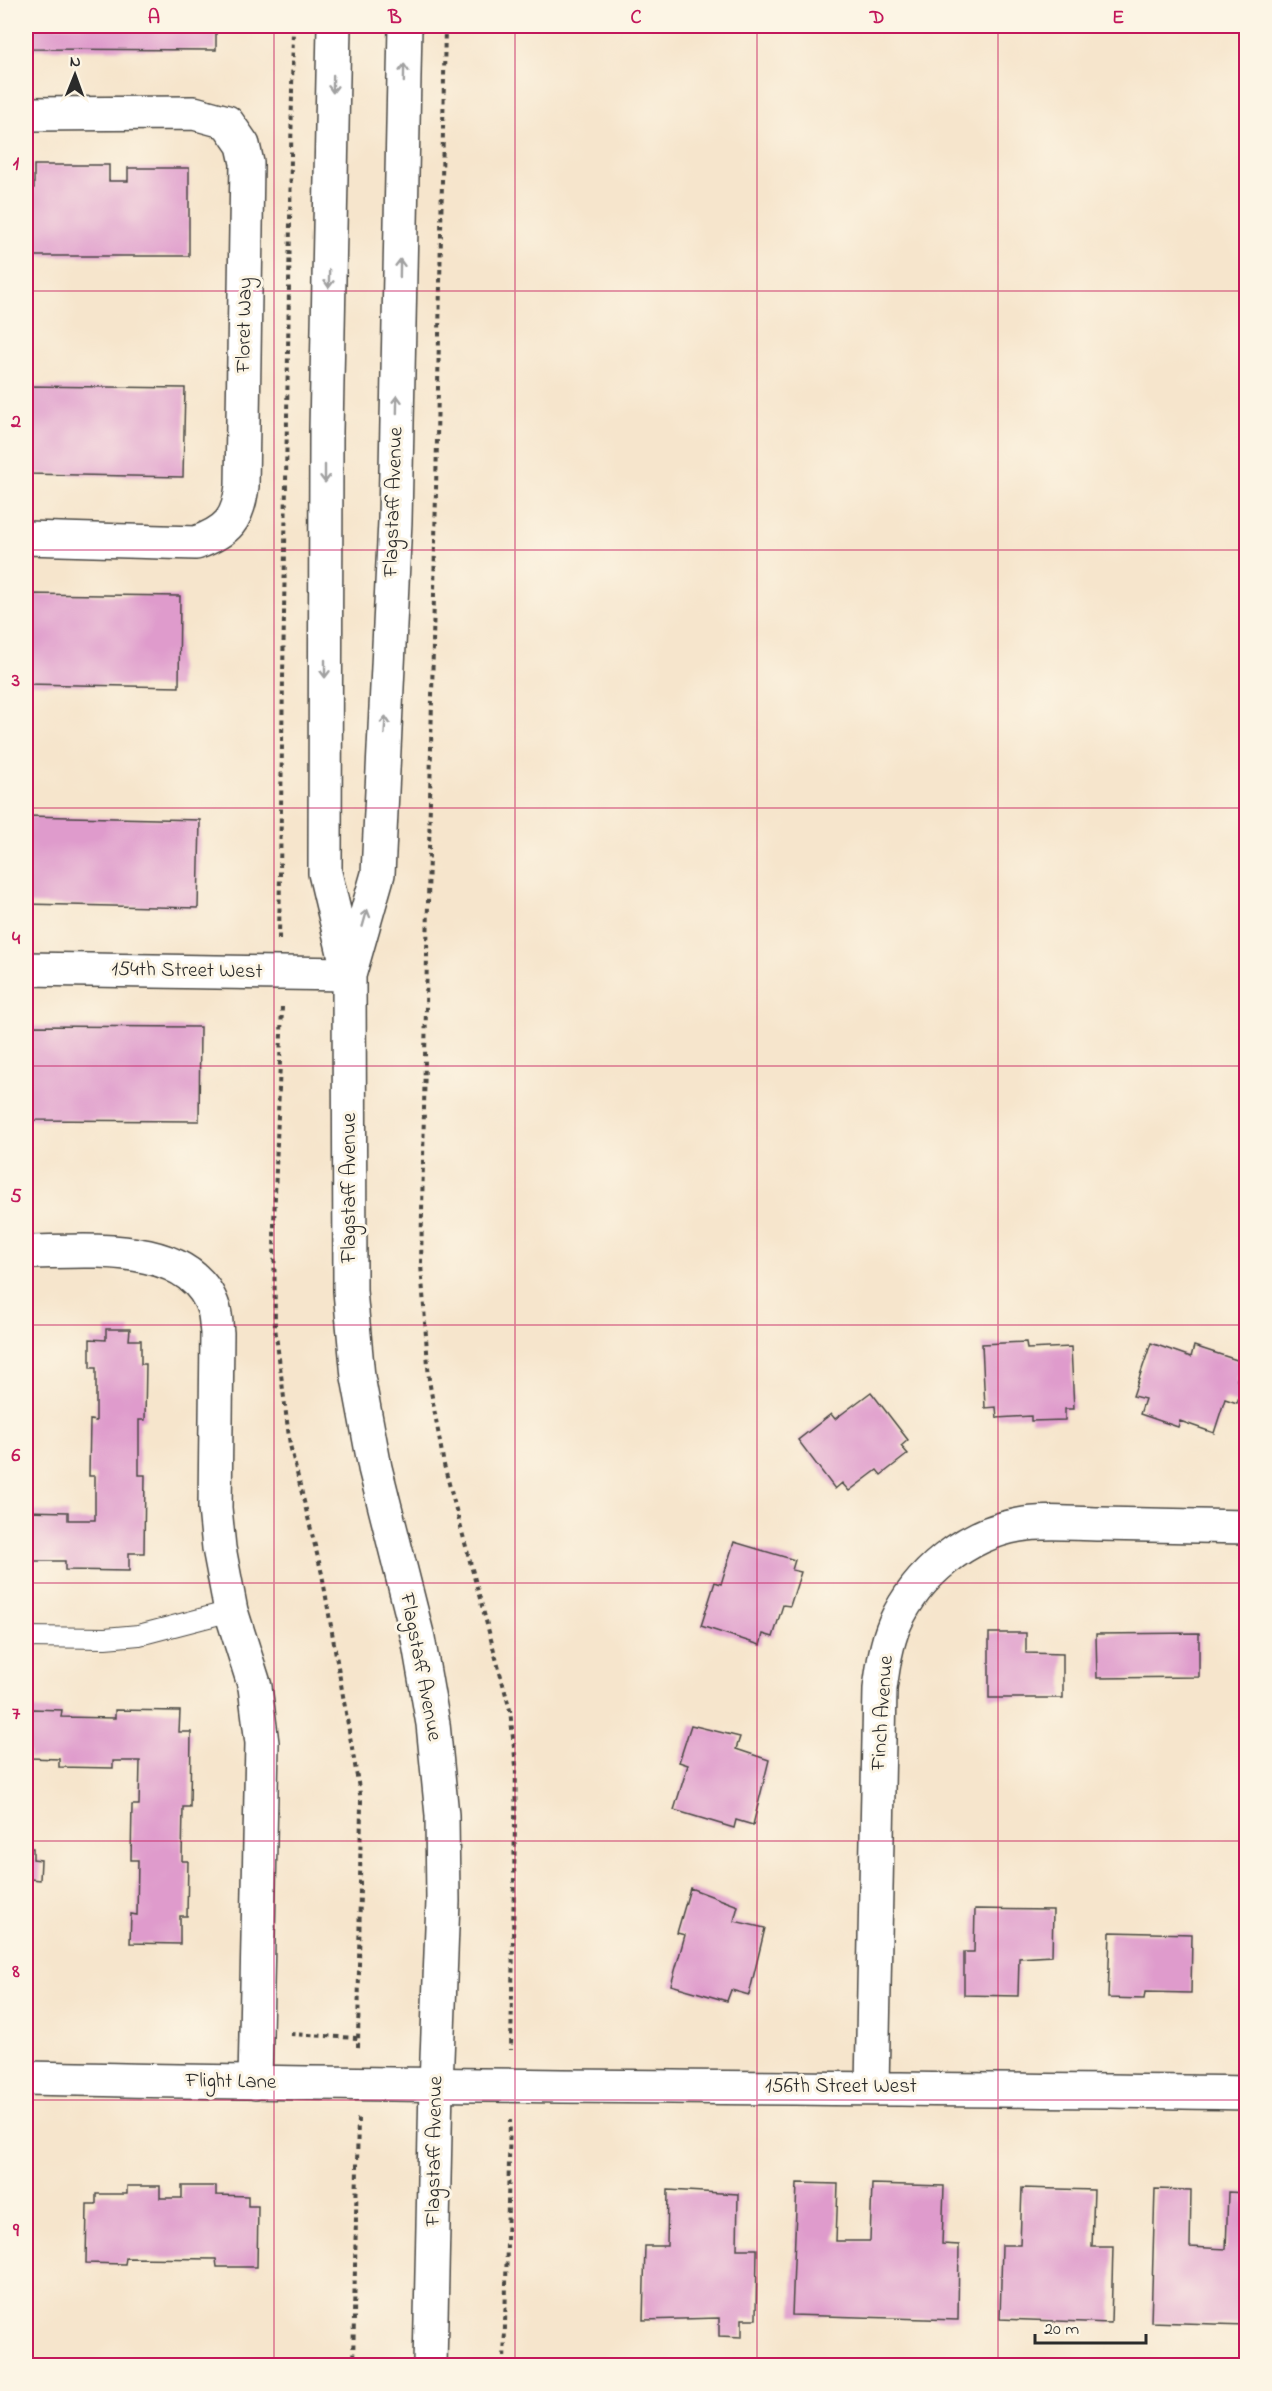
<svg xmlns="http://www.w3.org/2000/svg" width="1272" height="2391" font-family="'Indie Flower',sans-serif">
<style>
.building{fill:#df9bcc}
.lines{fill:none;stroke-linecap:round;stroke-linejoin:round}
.service-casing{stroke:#494743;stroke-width:22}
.minor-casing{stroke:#494743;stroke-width:36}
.tertiary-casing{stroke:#494743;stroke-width:36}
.path{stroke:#494743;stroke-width:4;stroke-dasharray:4.5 4.5;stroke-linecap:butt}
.service{stroke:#fff;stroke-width:20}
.minor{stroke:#fff;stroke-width:33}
.tertiary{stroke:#fff;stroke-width:33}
.oneway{stroke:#a0a0a0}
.grid{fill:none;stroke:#c2185b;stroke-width:1.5;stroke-opacity:0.55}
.labels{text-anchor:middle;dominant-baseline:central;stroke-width:6;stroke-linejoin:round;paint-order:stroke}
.street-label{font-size:21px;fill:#2b2b2b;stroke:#fcf5e5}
.neatline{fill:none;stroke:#c2185b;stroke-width:2}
.grid-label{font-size:20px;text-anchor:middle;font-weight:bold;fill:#c2185b}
</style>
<rect width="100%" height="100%" fill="#fcf5e5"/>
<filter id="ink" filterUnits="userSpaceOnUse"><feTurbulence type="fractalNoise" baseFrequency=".0167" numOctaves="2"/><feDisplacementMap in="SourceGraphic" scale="12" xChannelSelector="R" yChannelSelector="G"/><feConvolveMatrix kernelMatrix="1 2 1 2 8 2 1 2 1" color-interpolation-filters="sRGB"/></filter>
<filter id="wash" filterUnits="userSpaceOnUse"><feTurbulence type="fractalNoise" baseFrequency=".008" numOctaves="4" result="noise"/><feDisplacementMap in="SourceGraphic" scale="24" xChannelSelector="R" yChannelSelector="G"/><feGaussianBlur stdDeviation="1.35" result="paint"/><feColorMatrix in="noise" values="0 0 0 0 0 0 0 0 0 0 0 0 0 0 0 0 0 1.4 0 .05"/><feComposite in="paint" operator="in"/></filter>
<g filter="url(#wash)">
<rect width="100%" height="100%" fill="#f6e5cc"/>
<g id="blocks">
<path class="building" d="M26,26H216V50L26,49Z
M34,165H109V181H128V168H189V256H26V188H34Z
M26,386L185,388L183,477L26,474Z
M26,594L180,596L179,687L26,684Z
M26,816L200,820L198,908L26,904Z
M26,1026L200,1027L199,1121L26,1120Z
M106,1329H130L129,1340H141V1364H146L145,1420H139V1475H145L144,1553H129V1571L65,1570V1561H26V1511L68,1512V1520H95V1476H89L90,1420L96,1421V1368H90V1339L106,1340Z
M1026,1342L1027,1349L1071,1347L1074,1409H1065V1420L1031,1421V1416L997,1418L996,1407L985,1408L982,1344Z
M1151,1343L1191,1357L1194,1346L1243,1362L1237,1380L1244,1382L1237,1403L1225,1399L1214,1433L1180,1421L1178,1427L1140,1414L1145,1399L1133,1396Z
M871,1392L908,1440L901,1446L908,1454L881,1475L877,1470L849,1491L842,1483L835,1489L798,1440L831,1414L835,1419Z
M734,1542L795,1560L792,1570L801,1572L790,1606L783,1605L773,1637L763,1634L760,1645L701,1626L715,1582L721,1584Z
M989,1633H1026V1653L1063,1654V1698H989Z
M1199,1633V1677L1097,1678L1096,1634Z
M1244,1638H1246V1676H1243Z
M32,1709L62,1710L61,1717L115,1718V1710L180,1711L179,1732H191L190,1807H183L182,1861H188L187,1916H180V1944L130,1943L131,1914L137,1915L138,1860H131L132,1805H139L140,1761H113V1768L59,1767V1759L29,1758V1741H26V1719H32Z
M691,1725L740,1737L736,1749L769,1760L753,1825L736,1820L734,1828L674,1810L688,1765L679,1762Z
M26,1848H33V1859L41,1860L40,1880L31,1879L30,1897H26Z
M690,1888L738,1906L734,1921L765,1928L749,1995L731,1990L727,2001L671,1985L685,1935L677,1933Z
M975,1909L1053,1910L1052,1956L1019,1958L1018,1996L964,1995V1952H974Z
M1110,1932L1192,1934L1191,1993L1145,1992L1144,1999L1108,1998Z
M797,2183L838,2184L836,2241H870L872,2184L944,2186L942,2244L959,2245L958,2320L792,2315Z
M127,2186H160V2198H182V2186H216V2195L248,2196V2206H258L257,2267H217L216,2259L126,2258L125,2264L86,2263L87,2204H96V2194H127Z
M1022,2188L1094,2190L1092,2247H1113L1111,2323L1000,2319L1002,2245H1020Z
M1155,2189L1191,2190L1190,2247L1226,2249L1228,2192L1246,2193V2325L1151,2322Z
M668,2190L738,2194L737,2249H757L756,2319H742V2337L719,2336V2318L643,2320L645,2246H667Z"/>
</g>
</g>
<g filter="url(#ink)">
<use href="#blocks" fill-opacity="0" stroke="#494743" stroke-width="1.5"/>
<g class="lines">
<defs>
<path id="service" d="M26,1637L105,1638L139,1635L231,1611"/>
<path id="minor" d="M26,114L194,113L227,122L243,145L247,163L242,486C238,520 228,531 196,543L26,538
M26,969L349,974
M26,1252C82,1252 193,1238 214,1310C216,1317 216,1326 217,1333L215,1508L219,1548L231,1611L255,1687L262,1743L255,2083
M26,2078C432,2087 839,2087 1246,2093
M872,2087L880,1689C883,1667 886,1644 895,1623C917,1574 966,1534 1019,1525C1045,1520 1074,1524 1101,1524C1149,1525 1198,1526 1246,1527"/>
<path id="tertiary" d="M334,26L326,431L325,873L349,974L350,1291L358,1377L375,1468L418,1638L433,1724L442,1815L443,1901L436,2085L430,2366
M350,972L378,874L395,521L405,26"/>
</defs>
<use href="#service" class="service-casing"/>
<use href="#minor" class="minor-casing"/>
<use href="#tertiary" class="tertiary-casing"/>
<path class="path" d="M445,26L421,1264L429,1380L444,1465L510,1710L516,1766L511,2050
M279,939L293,26
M282,1007L274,1223L275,1327L290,1445L322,1574L361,1800L358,2050
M290,2034L358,2038
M353,2366L358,2117
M504,2366L510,2120"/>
<use href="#service" class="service"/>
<use href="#minor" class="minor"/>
<use href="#tertiary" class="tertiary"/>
</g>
<defs><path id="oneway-shaft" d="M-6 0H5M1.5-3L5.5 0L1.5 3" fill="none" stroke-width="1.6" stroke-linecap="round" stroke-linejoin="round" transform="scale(1.5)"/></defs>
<g class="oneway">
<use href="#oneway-shaft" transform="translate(404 73) rotate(-89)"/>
<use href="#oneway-shaft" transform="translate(333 84) rotate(91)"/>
<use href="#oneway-shaft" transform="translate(400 268) rotate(-89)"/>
<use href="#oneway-shaft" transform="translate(329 279) rotate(91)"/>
<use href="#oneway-shaft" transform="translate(397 404) rotate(-89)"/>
<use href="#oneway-shaft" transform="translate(325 474) rotate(90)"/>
<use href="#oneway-shaft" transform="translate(325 669) rotate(90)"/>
<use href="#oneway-shaft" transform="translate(385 725) rotate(-87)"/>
<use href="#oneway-shaft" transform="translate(365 918) rotate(-74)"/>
</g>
</g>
<path class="grid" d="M274,26V2366M515,26V2366M757,26V2366M998,26V2366M26,291H1246M26,550H1246M26,808H1246M26,1066H1246M26,1325H1246M26,1583H1246M26,1841H1246M26,2100H1246"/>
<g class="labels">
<g class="street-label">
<text transform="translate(245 325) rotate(-89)">Floret Way</text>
<text transform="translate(394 502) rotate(-88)">Flagstaff Avenue</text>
<text transform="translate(187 971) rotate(1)">154th Street West</text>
<text transform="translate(350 1188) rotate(-90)">Flagstaff Avenue</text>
<text transform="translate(420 1667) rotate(79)">Flagstaff Avenue</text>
<text transform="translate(883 1713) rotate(-86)">Finch Avenue</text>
<text transform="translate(231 2082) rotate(1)">Flight Lane</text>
<text x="841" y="2087">156th Street West</text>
<text transform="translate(435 2151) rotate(-89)">Flagstaff Avenue</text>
</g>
</g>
<rect width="1272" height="2391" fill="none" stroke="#fcf5e5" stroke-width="66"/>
<g transform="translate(75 75) rotate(1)" stroke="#fcf5e5" stroke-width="4.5" paint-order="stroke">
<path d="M0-4.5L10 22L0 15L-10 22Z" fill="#2b2b2b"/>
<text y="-9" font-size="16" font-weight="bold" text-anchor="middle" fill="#2b2b2b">N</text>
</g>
<path d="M1035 2334v9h111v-9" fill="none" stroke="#2b2b2b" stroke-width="3"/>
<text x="1044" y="2334" font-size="18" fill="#2b2b2b" stroke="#fcf5e5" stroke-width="4.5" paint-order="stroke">20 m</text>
<rect x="33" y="33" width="1206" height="2325" class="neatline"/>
<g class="grid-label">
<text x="154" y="23">A</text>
<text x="395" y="23">B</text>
<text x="636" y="23">C</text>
<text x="877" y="23">D</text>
<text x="1118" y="23">E</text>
<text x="16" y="169">1</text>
<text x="16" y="427">2</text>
<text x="16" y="686">3</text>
<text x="16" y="944">4</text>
<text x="16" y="1202">5</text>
<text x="16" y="1461">6</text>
<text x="16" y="1719">7</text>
<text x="16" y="1977">8</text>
<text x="16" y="2236">9</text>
</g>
</svg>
